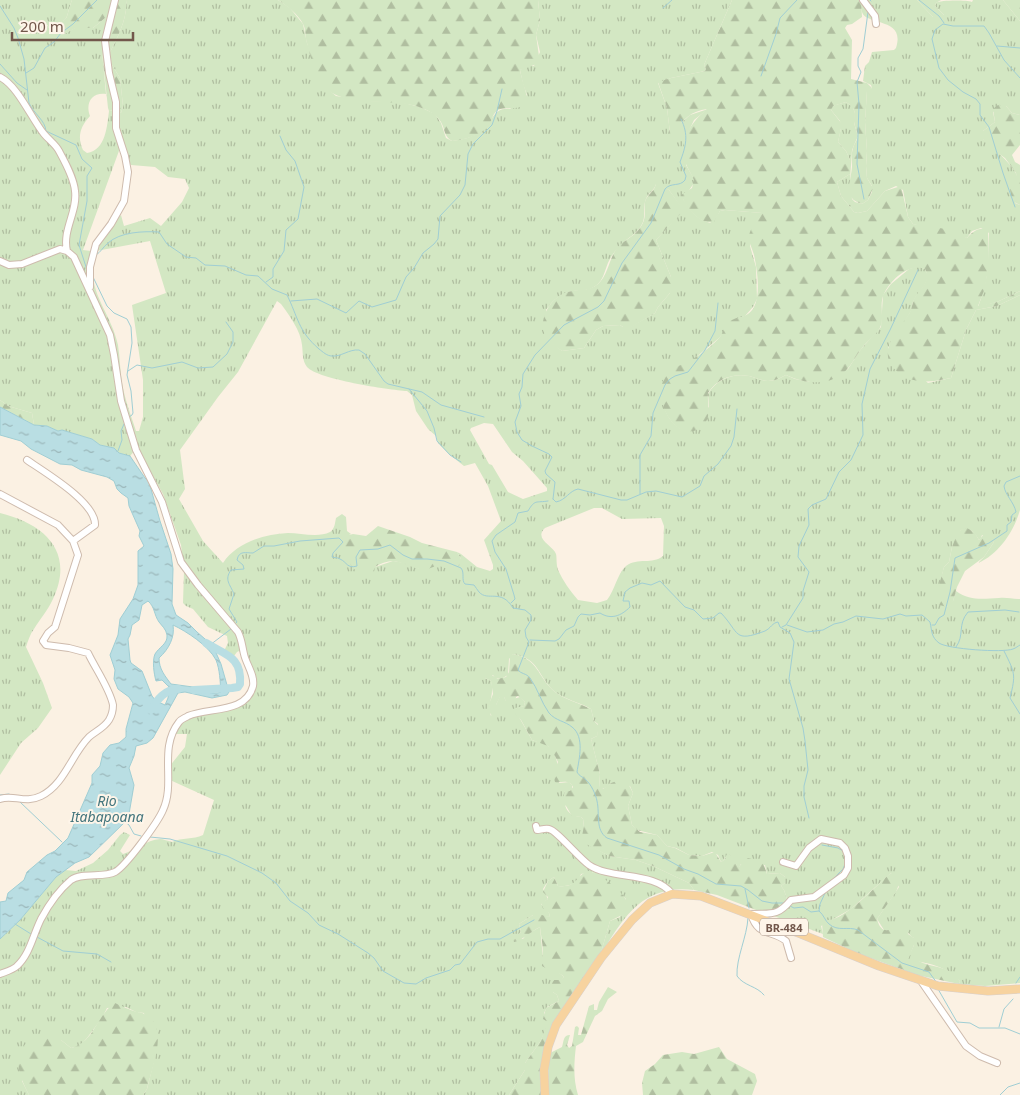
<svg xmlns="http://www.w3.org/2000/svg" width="1020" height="1095" font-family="'Noto Sans',sans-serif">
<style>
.grass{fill:url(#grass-tufts);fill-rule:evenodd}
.forest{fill:url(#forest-firs)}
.water{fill:url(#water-ripples);stroke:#a0ced4;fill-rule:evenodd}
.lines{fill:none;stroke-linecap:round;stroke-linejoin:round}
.stream{stroke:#a0ced4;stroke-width:1}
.river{stroke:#b9dee3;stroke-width:8}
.minor-casing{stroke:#cebbad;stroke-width:8}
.major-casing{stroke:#d8d0cd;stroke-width:9}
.minor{stroke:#fff;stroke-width:6}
.major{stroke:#f7d39f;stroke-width:8}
.labels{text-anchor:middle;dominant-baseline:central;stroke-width:4;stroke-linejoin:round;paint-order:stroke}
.shield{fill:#fef5e9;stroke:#9c867a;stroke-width:1}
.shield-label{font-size:11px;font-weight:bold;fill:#72574b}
.water-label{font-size:14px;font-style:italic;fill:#43757d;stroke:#fef5e9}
</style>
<defs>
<pattern id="grass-tufts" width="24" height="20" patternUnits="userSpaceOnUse" patternTransform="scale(1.25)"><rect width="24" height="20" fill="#d3e7c3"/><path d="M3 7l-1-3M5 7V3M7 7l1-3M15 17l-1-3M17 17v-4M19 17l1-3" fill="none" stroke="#b0bea0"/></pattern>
<pattern id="forest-firs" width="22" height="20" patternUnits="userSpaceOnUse" patternTransform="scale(1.25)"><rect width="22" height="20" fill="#d3e7c3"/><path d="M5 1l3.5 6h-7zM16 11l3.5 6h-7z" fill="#b0bea0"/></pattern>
<pattern id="water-ripples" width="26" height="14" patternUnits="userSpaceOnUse" patternTransform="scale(1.25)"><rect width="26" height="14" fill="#b9dee3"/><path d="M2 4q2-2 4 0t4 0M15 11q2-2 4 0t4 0" fill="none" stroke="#9bb7ba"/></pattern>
</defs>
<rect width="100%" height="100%" fill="#fbf1e3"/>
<path class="grass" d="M0,0H72C64,21 72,20 47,25L49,28L62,35L75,28H93L105,18L109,20L105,45L102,52L106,94C92,92 85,103 90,116C80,127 77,137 83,150L87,153C106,150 107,126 109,111L117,110L121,113L123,106L120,78L112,65L110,52C118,37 128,17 126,0H278L290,8L303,24L307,43L323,85L336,96L370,101L400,102L420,107L435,114L441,123L446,138L452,141C461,140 474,137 481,131C493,122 493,107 510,109L527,95L523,84L520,70L527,66H534L540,52L536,35L540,20L538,0H732L704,65L706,69L705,71L671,78L658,83L667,108L670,133L690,115L708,109L694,120L686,137V165L694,179V183L683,199C692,212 695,218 710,223L716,217L720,211L725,210L763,213L757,221L750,246L756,267L757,299L753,307L745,316L734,320L719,338L695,358L663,403C666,415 671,423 681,429L709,407L708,394C717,379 732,373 749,376C755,377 761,381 768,381C775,381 780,378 786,375L795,379L810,382L848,369L861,349L881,327L883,295L891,284L909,269L919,266L925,269C933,281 919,290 914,300C912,303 912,307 911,311C904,324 894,335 888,348L928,383L951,378L966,330L976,310L997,306L1020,295V510C1014,531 999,554 978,563L984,557L994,542L982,535L981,538L979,540C974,531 971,528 961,530L952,547L949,562L944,567L937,597L943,605L947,607L953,601L956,591C970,601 982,599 999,598C1006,597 1013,599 1020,599V983L985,986L959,984L960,981C948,967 926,962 908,960V958L914,945V938C911,937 910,934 907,932C900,927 892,932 884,930L877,919L899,887L891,873L851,909L821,926L823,934L771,915L788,902L784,890L781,886L785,883V877L780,873L767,874L765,865L741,864L738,869L736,864L725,857L724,860L721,862L718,855L712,852L702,856L689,855L676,848L667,846L657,835L637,830L632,825L628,806L633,793L630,786L611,783L607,787L600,790L599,788L600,774L591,739L597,736L598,724L594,721L591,709C579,702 566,700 555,692C538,678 540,658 513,654L509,659L508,675L501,679L495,678L493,675L485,678L491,681C495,694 487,703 491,716L500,696L504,697L506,701L520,697L525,702L524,706L517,708L519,717L532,740C537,742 543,742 547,745C559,754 558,770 559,783L569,782L572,785V790L568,792L565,791C563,804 565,816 581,817L583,819L586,843L609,856L636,860L653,866L689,883L694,890C642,884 623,918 600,956L610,921L620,917L626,899L616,889L592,872L581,874C578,884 568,887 558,886L554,877L548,881L543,889L548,899L541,904L549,913L550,917L533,915L519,924L521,932L516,938L523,939L526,935L540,927L543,959L564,977L553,992L557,995L559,1001L547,1007L544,1013L549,1022L540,1042L525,1063V1070L509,1095H143L147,1089L154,1061L144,1013L136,1012L126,1007L107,1008L102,1018L87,1038L80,1046L71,1048L61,1040L22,1081L29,1095H0V939L20,920L56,877L65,870L76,871L93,863L108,850L120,835L124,832L130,835L120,851L123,854C136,850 146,840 160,839C163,839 168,841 172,842C182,837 193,840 203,835L214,800L170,780L169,767L185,747L187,734H172L181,720L242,705C258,692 260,677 248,659C246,656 242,654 239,651L237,652L231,660L224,651L228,643L227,636L208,627L193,609L186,606L183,603L184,571L181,545L163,494L137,448L130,456L119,453L114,448L100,445L92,439L62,430L58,431L47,426L34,425L32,413L8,406L0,400ZM120,148L131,165L155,167L168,177L185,179L189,188L182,202L161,226L150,218L124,226L121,215L106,230L91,251L83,250ZM656,184L669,190L683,210L656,240L671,277L670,293L658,307L655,313L623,331V327L620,325L603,326L596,330L584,348L562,351L551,342L546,310C553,300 561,293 573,291C580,290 586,291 592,288C605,282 604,269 610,259C613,253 620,245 625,241C631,236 637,233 641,226C647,216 642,208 646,199C648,193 654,191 656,184ZM150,241L166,293L132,305L143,380V417L139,431H136C131,415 125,400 122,383C120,371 120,358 118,345C111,311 83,289 96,251ZM277,301L281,304C289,315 301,331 302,345C303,352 302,361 307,367C317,379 389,390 407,391L412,395L416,411L428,429L436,436L438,443L450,455L464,466L475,463L488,486L501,521L484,540L493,565V569L490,571L477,567L461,554L457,552L461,559L420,569L405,563L393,561L375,567L349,535L351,534L347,531L346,517L342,514L336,518C335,522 335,529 330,532C318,538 301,533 288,533C264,534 236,543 223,563L203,541L179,499L185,489L180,450L218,397L238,372ZM484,423L493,424L512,452L523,461L547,488V491L523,499L508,492L492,465L489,464L470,430L471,428ZM594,508H602L622,519L661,518L664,526L663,556C652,565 638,557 626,566C617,574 615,590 607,600L597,603L578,600C570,591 563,581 558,570C556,564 557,558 556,554C554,546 533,539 545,528Z
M861,0H917L933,17L944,15L935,6L936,3C940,0 966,0 972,2L973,0H1003L1020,21V115L1012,113L1006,106L993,112L995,122L983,131V139C990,143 1016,169 1017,176C1018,184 1016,195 1015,203L1020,205V291L997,302L978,307C989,278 988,264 989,233L981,228L972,231L967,238L913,224L908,217L903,190L896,186L885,191L867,211L858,213L854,212L841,196L837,182L850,174V160L846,151L838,142L841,128L840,121L831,110L832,106L846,102L853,107L855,114L854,123L858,136L852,150L850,180L852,199L855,202L862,204L868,200L872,192V186L867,178L866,166L867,151L865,122L867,90L872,88L871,85L863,81L865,66L869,62L872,52L894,50L896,48C906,17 866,26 862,12C861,9 861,3 861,0Z
M0,513C45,524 75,552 53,599C48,610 40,619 34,629C30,634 28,641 26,647L43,683L52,708L38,728L21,743L0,775Z"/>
<path class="forest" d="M72,0H126C128,17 118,37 110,52L112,65L120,78L123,106L121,113L116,110L109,111L108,108L102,52L105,45L109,20L105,18L93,28H76L62,35L49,28L47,24C72,20 64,21 72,0Z
M278,0H538L540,20L536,35L540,63L520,70C521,77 528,96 527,101C523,112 506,106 498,110C492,114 492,121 488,126C480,136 463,140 452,141C444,137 445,129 441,122C436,114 428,110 419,107C391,97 344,109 323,86C315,77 310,55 307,43C305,37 306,29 303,24C298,14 287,6 278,0Z
M732,0H861L862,17L852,24L847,25L845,28L852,40L851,79L867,83L872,88L867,91L865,122L867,151L866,166L867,178L873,188L868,200L862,204C842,199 851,181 852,167C852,161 851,154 853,148C854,144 857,140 858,137C858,132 854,126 854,121C854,110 857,110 846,102L833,106L831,110L842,124L838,142L846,151L850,160V174L837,182L841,196L854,212L858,213L867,211L885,191L901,186L908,217L913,224L959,231L963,233L965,237L967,238C972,232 979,226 988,230L989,263L985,288L978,306L997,302L1020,291V295L997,306L976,310L966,330L951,378C932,382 916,385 899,373C874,354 897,332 909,314C912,309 912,304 914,299C919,289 932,281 925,269C910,262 890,280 884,294C879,304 884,315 881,325C879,333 867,341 862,348C857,354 854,361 849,367C833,387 807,385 786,375C780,378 775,381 768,381C761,381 755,377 749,376C732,373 717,379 708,393C707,406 713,419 700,428C674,445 650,395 666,375C675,365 691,362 702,353C707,349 714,344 719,338C723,334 724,326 729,322C737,315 747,320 754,307C761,293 757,269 754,255C752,248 749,243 749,236C750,228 758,220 762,213L725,210L720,211L714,222C699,225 686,207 681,195L692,188L694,180C690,171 684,163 683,154C682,135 694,120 707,109C692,111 681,119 676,134L673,135L670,133L667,108L658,82L671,78L705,71L706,69L704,65Z
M917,0H941L936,3L935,6L944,15L946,20L933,17Z
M1003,0H1020V21Z
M998,105L1006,106L1012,113L1020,115V145L1012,155L1015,162L1020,165V205L1014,202L1009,187L1011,182L1017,179L1016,173L1005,158L998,153L983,139V131L995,122L993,109Z
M656,183L669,190L684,210L656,240L671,277L673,286L670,293L658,307L655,313L623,332V327L620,325L603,326L596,330L584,348L562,351C551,344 541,336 543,322C546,306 556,294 572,291C581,289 590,291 598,284C607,276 609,261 615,251C621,241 633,238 640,228C649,215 642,207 646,199C649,193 655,191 656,183Z
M0,400L8,406L32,413L34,425L0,407Z
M378,526L410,537L422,543L457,552L461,559L459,566L449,570C432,561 437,569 422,570C403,565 395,555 375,567L374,572L363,576C350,568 347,559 343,545L349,535L353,534L366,536Z
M967,528L975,533L979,540L985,533L994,542L984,557L965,571L957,587L952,605L947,607L936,604L935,600L944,567L949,562L952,547L958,532L961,530Z
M513,654C538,658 538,678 555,692C566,700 579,703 591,709L594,721L599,726L597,736L591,739L600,774L599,788L603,789L611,783L620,780L628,783L633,793L628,806L632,825L640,832L657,835L667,846L675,848L689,855L702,856L715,852L721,862L724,860L727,854L733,856L738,868L743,862L748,858L763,862L767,874L780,873L785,877V883L781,886L784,890L788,902L781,910L764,913L717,895L694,890L689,883L653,866L636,860L609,856L586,844L582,836L584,826L583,819L581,817L572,816L566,806L562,803L565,791H570L573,787C569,779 562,783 555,782L553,774L558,762L555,756L548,746L532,740L521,720L514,712L515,708L524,706L525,702L518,696L516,697L515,703L512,705L507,704L504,697H500L496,705L497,717L495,720L487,709L493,694L491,681L485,678L487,672L498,679L506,677L509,672L510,656Z
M588,871C599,873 624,892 627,902L622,912V915L610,921L600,956L545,1045L541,1065L542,1095H509L525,1070V1063L540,1042L548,1022L543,1019L546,1008L559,1001L557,995L553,992L551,983L554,980H561L564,977C560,972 548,970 542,966L541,961C545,952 541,937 540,927C531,931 522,941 514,942L513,940L521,932L519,924L533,915L538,914L550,917L549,913L544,910L541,903L548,899V897L543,892L548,881L554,877L558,886C578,888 575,876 588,871Z
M891,873L901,879L896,892L877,919C883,941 895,923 907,927L908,934L914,938V945L908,960L916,959C926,968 950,964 960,981L959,984L917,975L857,953L823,937L822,923L826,920C844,922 877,884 891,873Z
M608,987L617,992L608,999L602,1011L595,1016L583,1042L576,1046C574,1063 573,1079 578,1095H549L548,1065L550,1053L562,1047C564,1041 563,1035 570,1035L567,1045L569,1048L572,1046L575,1027L577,1026L579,1028L578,1035H581L589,1006L594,1004V1010H597L599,1002Z
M115,1003C122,1006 130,1010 137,1012C138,1012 144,1013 144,1014C171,1025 151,1069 147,1089L143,1095H29C22,1081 13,1062 22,1048C26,1042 37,1037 43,1033L61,1040L71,1048C94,1043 97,1014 115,1003Z
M719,1047L727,1059L755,1074L757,1081L752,1095H643L642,1083L645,1071L655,1064L663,1055L682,1052L694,1054Z"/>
<path class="water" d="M0,407L34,425L47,426L58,431L62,430L92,439L100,445L114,448L119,453L130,456L145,478L149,482L160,521L171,554L173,569L172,604L176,615L188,623L197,632L213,646L221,664L229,692L227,695L212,698L185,692L178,693L153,738L147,743L136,746L134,756L129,768L134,785L129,814L124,823L89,857L75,863L56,877L20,920L0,939V902L6,901L8,893L24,880L27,872L47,855L55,851L68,838L92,783V775L100,766L103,753L110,745L119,743L126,737V729L133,703L129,697L118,689L114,679L115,670L110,655L118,635L120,619L133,599L138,585V551L144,546L139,536L140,531L129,506L128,498L121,493L117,489L114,481L107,477L81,470L72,465L60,464L31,449L21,441L0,435ZM148,601C155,607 154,615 159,622C162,626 166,629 167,635C168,644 159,647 155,654C152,661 154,674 156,681L162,680L169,687L168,698L165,705L156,701L152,696L142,671L131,663L130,660L128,639L130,635L132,625L139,620L142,605ZM173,625C186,631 209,646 216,660C220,670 220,681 221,692C212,696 202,689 193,687C186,686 178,685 171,684C165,676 159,669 159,658C169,649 175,637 173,625Z"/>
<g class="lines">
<path class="stream" d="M870,0L871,1
M919,0L939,16L944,23
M0,6L14,28L18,38L24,59L29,103C34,114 45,120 46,131L76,145L82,159L92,168L87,176V201L79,245L87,270
M663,8L672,0
M997,46L1020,48
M0,64L17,83L27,90
M26,73L34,68L45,48L54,42L61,33L73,24L97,0
M761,76L776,34L780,18L797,0
M864,199L857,164L859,104L857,82L861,72L858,66V58L863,49L868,12
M1015,207L1003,173L989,127L980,115V104L976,99L963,92L948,80L939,68L932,39L935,30L943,24L953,26H984L989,33L1004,60L1020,78
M96,255C101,252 103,247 108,243C120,232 143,231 159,232L167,244L186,257L196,258L205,265L225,266L246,275L258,276L272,289L287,295C298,317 298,331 319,349C323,352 327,356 332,356C341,357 349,349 359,350L365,354L384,381L388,384L422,392L441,405L484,417
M93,277L107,306L114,313L127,319L131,327L132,343L127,375L131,391L133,413L132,415L129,417
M266,282L273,277V269L284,251L286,230L298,219L304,187L295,161L286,150L280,136
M291,301L317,299L346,313L359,301L372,307L396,300L406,277L414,268L423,253L434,244L438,239L440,216L460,195L465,185L468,154L473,144L492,125L497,111L502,89
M128,371L137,365L152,368L182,362L198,368L213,367L227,354L233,342V332L226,322
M409,389L427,411L434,428L437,441L450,455L461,462
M118,451L122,440L121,431L124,424
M640,494V455L651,436L653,413L665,385L670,379L675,376L688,372L705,350L715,331L718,303
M553,499L555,482L546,474L545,471L552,457L549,454L532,446L522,440L517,432L515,422L521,406L519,394L522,387L523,374L535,355L564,325L598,307L604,301L622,263L651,223L665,189C671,182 680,187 685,180L686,176L680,162C686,146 689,135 681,119
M553,499L556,502C566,500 569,491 578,489L621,500H627L646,492L656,491L682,497L700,486L704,476L718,464L731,446L734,437L737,409
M511,603L515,599L514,595L506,569L495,552L492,541L496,535L515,522L518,513L528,511C535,499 536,503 548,501
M235,624L237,622L229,609L234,594C230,584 224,580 231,570L244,569L243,565L237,560C239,550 246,553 253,553L264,546H274L300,541L339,538L343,542L333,553L332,557C334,558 337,557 340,559C347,562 347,569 357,566L356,557L360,550L378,549L390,545L403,555L412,559H427L444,561L461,568C465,573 461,580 465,584L474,585C476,587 477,590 479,592C488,602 501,588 513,608L525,610L531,615V620L525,630L526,637L529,642L518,670C521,674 526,673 530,678C538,689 541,702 549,713C556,721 565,721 572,727C585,737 579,759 577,772C580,777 582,776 586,780C591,784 596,795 597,801C600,814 595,830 607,838L659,855L684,869L698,874L716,884L741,886L748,890L762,901L772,903H784
M787,625L807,632L823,630L834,624L843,622L856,616L883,619L900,614L906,616L922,615L930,622C932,631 931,637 939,643C947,649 1003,653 1013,649C1016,648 1018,646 1020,645
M932,625H935L939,618L944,615L950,592L955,558L989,543L1007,531V525L1011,522L1012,515L1016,512C1014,502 1005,495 1004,486L1006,482L1020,476
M782,627L786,625L803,598V591L809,572L798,557L799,546L809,525L808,509L812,505L826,499L839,472L851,460L863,435L862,404L870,369L890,330L918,270
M530,640L555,641L559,639L566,630L574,626L578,617L581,614L590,615L600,613C611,620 621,616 630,607L629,601H623L625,592L630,588L642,583L651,585L660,581L685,607L694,610L703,619L713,618L719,613H721C740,633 733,643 765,631C771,628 772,623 778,622L780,627L790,633L794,642L789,679L803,728L805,741L808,770L804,786V797L809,818
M210,645L231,629
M956,647C965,635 957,625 968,612L1005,610L1019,612
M1004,651C1015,673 1016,674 1010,698L1020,714
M0,795L9,794
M20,802L62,842
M124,821L129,825L134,834L141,836
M150,837L170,839L227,856L262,873L276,883L290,901L308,913L319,925L338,934L368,953L374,958L383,971L404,983L416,984L426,978L450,970L455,965L460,964L477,942L488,939H500L534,920
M822,845L838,848L843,851
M829,883L843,869L845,864
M745,889L749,908
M826,891L820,904L819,911C824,915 825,921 829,924C838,932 848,926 858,930L902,963L929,972L937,983
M790,906L794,908L803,907L811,912L819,911
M748,918C747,937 736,958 737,976C744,986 757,986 764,995
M15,924L31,934
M37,937L63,951L97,954L111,962
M1016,983L1020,977
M938,989L957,1022L970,1023L979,1028H1005L1020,1034
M999,1027L1004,1009L1013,999
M1000,1095L1008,1087L1020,1083"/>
<path class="river" d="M194,690L232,688L238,687L240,684C242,656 225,655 206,643
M151,710C157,700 165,689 178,689"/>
<defs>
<path id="minor" d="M863,0L875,16L876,24
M0,77C18,86 31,118 44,134C49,140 56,145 59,151C65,162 74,178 75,191C78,211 62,230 67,251
M0,261L9,265L22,264L60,249L67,251L74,257L110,335L114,355L121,401L136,450L162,502L181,562L198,585L238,632C242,640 242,646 244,654C246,664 255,675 253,686C246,714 209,707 188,716C185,718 181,719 179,722C158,749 176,782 163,810C158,822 126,866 115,872C104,878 82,872 71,880C59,890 48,906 41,919C33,935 30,954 17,966C13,970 5,972 0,974
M90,287V267L96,244L111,224L124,201L128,172L125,156L116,128V102L109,73L105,41L115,0
M27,460C44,472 96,502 95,525L73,541
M0,494L58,525L73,541L78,555L55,627L48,633L43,641L46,645L69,648L88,653C95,668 110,689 113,705C113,710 112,715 109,720C104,728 96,731 89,737C71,755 65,784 41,796C25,804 13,794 0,799
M536,826L537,830C540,830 545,828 549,829C556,830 579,858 589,865C611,880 655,871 672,894
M783,862L796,866L809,848L821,839L840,843L845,848L848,856V868L844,875L814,897L791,900C777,917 771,913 751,914C758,938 772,929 786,941L791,958
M921,981L966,1046L980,1056L997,1063"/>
<path id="major" d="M545,1095L544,1070L548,1047L556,1025L601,958L632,920L650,903L672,894L701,896L801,934L879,966L938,986L988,991L1020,989"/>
</defs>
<use href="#minor" class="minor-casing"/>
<use href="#major" class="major-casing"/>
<use href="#minor" class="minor"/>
<use href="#major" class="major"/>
</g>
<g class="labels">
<rect class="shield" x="760" y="918.5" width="48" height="17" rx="4"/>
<g class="shield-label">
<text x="784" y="927">BR-484</text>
</g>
<g class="water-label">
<text x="107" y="800">Rio<tspan x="107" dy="16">Itabapoana</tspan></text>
</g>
</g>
<path d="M12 32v8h121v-8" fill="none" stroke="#72574b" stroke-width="2.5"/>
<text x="20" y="32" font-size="15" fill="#72574b" stroke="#fef5e9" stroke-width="4" paint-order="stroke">200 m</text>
</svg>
